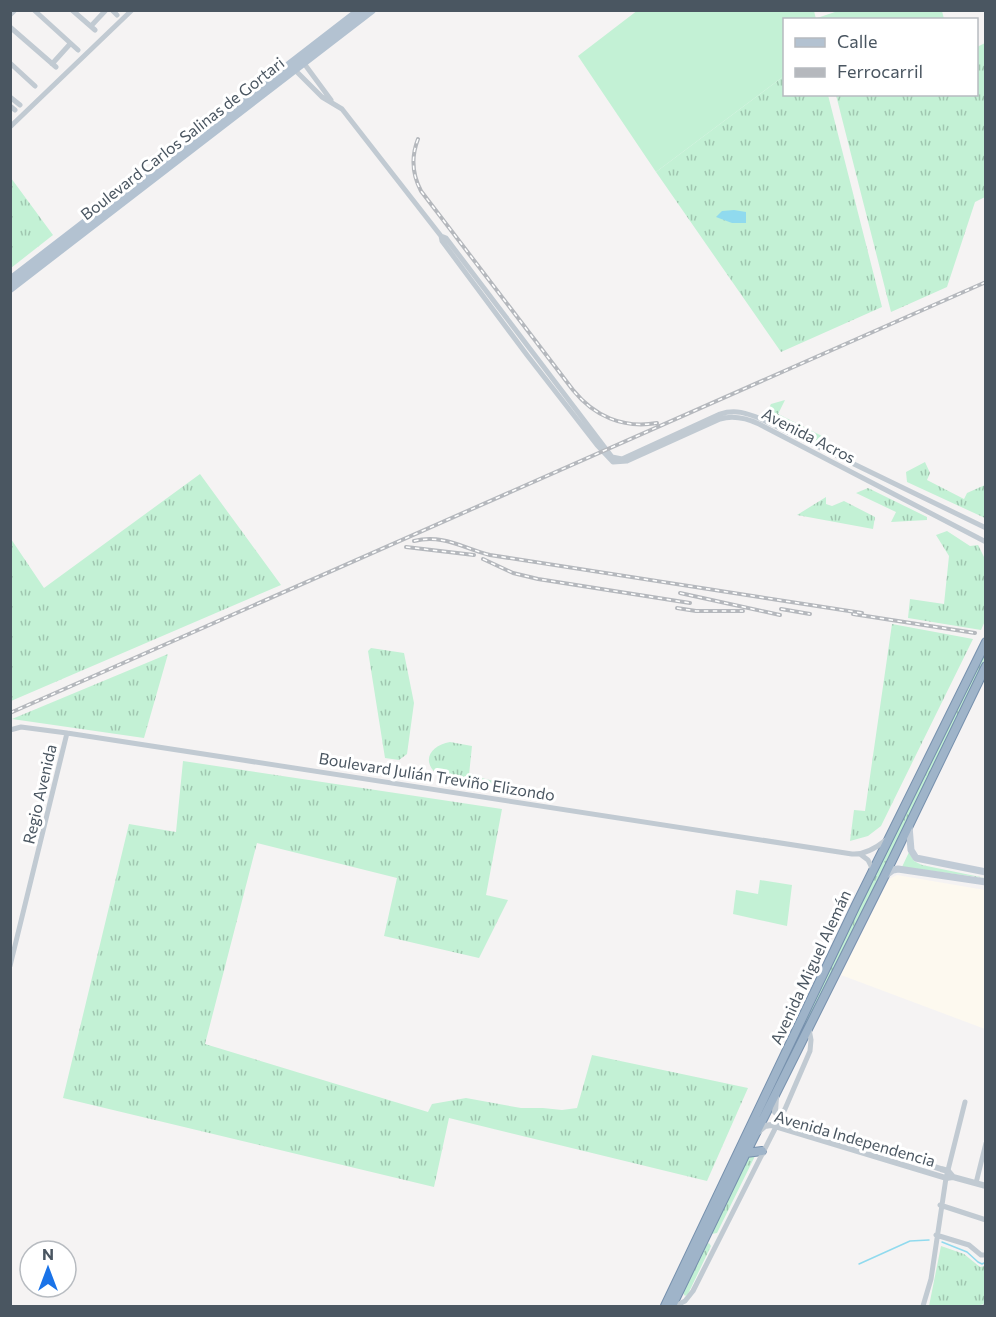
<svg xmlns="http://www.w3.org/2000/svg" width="996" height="1317" font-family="Commissioner,sans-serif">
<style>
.commercial{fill:#fdf9ef}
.grass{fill:url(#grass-tufts)}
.pitch{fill:#c3f1d5}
.water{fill:#90daee}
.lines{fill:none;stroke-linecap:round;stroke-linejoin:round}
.stream{stroke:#90daee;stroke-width:1.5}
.trunk-casing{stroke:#7690ad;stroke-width:10}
.minor{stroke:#c1cad2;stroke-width:5}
.tertiary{stroke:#c1cad2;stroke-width:6}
.secondary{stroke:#c1cbd6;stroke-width:7}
.primary{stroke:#b3c2d1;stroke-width:8}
.trunk{stroke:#9fb4c9;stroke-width:8}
.rail-casing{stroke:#b5b8bd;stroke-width:4}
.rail{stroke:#fff;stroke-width:1.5;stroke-dasharray:4.5;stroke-linecap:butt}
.labels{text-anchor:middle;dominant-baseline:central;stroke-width:6;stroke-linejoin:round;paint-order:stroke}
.street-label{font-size:16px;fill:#4a5661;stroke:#fff}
</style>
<defs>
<pattern id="grass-tufts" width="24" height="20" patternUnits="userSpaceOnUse" patternTransform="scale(1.5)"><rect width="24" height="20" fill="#c3f1d5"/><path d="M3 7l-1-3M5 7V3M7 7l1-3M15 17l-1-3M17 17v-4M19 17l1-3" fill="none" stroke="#a0c6b0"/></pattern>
</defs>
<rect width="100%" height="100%" fill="#f5f3f3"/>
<path class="commercial" d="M897,875L985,890V1029L841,975L889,879Z"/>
<path class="grass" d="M942,11L944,19L817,20V18L838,11Z
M985,43V197L975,202L947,287L891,312L836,95L976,94L977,47Z
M784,76V94L828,95L882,307L781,352L656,172Z
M11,178L53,235L11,268L10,178Z
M785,400L778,414L822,436L818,443L768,417L767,412L771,404Z
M925,462L930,473L927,480L964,499L967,493L985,485V518L907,482L906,472Z
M200,474L281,585L11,701V539L44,588Z
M868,488L927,517V520L891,522L896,512L856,493Z
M826,497V504L832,506L844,501L875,517L873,529L797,515Z
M947,531L970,546L978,545L986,561L985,621L981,630L908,618L910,599L944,604L949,556L936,535Z
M892,624L973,639L881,826L868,836L850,841L854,810L865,811Z
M371,648L404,653L414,703L407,754L399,760L385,758L368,651Z
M985,649V658L961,713L792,1057L788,1055Z
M168,654L144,738L12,719Z
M450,742L472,746L469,775L498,782L506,793L438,782V775C420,761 431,745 450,742Z
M183,761L502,809L486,895L508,900L479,958L384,936L397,878L257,843L205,1044L428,1112L432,1104L466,1098L521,1108H543L562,1110L577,1108L592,1055L748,1088L707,1181L449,1118L434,1187L63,1098L129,824L176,832Z
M909,852L914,861L922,865L985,878L902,867Z
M757,1152L717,1233L711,1234L750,1154Z
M709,1243L711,1246L688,1294L685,1296L683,1293L706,1245Z
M941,1246L964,1254L980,1267L985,1266V1303L979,1306H929Z"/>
<path class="pitch" d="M638,10L814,11L816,19L784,20V76L656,172L578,56Z
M760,880L792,885L787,926L733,914L736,890L758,894Z"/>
<path class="water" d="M734,210L746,212V223H732L716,217L722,211Z"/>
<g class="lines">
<path class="stream" d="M942,1242L967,1252L978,1262L982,1264L986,1262
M859,1264L910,1241L929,1240"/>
<defs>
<path id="trunk" d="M746,1153L762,1151
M665,1306L856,905L986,642
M672,1306L746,1153L884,877L986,666"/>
</defs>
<use href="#trunk" class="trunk-casing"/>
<path class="minor" d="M34,10L78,50
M72,10L95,30
M112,10L117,15
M10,15L15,10
M91,26L106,10
M10,27L56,67
M303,62L331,100
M10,63L35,86
M52,64L70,44
M293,68L322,97L342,109L441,236L446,238L612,457L622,459L720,414C735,409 747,413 761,419L986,528
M10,97L20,105
M10,106L15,110
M10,127L132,10
M441,236L442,241L527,355L597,445L613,462L627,461L720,419C734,415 746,418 759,424L986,542
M10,730L21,727L67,733L852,854C865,855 876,848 886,840
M860,854L868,860L873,870
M10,966L67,733
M976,1183L986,1143
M940,1205L986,1220
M936,1235L969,1245L981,1255H986
M675,1306L685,1301L693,1291L785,1109L810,1051L811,1040L809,1029
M923,1306L931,1279L946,1178L965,1102
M985,1306H986"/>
<path class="tertiary" d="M776,1097L775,1112L780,1117L941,1169L948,1171L953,1177
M758,1132L765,1126L771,1125L946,1178L953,1177L986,1186"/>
<path class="secondary" d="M909,826L911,850L916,858L986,872
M886,875L893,870L898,869L986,882"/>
<path class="primary" d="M10,280L360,10
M10,289L372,10"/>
<use href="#trunk" class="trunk"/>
<defs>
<path id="rail" d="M418,139C411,157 412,174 421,191L573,390C594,416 623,429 657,423
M414,541C443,534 463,548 490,555L862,613
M406,547L474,555
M483,559L513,573L538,579L690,603
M680,593L780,615
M677,608L696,611H743
M781,609L810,614
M853,614L975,633
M10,713L986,282"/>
</defs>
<use href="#rail" class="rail-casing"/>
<use href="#rail" class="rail"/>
</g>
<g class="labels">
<g class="street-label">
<text transform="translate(182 138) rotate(-38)">Boulevard Carlos Salinas de Gortari</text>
<text transform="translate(809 435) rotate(27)">Avenida Acros</text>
<text transform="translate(437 776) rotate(9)">Boulevard Julián Treviño Elizondo</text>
<text transform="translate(39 794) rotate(-77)">Regio Avenida</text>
<text transform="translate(810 967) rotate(-65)">Avenida Miguel Alemán</text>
<text transform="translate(855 1138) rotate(16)">Avenida Independencia</text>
</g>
</g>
<rect width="996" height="1317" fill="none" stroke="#4a5661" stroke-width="24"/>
<rect x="783" y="18" width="195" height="78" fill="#ffffff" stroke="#b7bbc0" stroke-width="1.5"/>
<rect x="795" y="38" width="30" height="9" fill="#b3c2d1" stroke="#b7bbc0" stroke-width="1.5"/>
<text x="837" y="48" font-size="18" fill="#4a5661">Calle</text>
<rect x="795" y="68" width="30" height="9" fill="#b5b8bd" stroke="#b7bbc0" stroke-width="1.5"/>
<text x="837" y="78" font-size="18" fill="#4a5661">Ferrocarril</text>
<g transform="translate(48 1269)"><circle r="28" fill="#ffffff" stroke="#b7bbc0" stroke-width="1.5"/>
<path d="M0-4.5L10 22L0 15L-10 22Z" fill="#1a73e8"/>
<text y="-9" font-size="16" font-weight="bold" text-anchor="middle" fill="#4a5661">N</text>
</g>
</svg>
